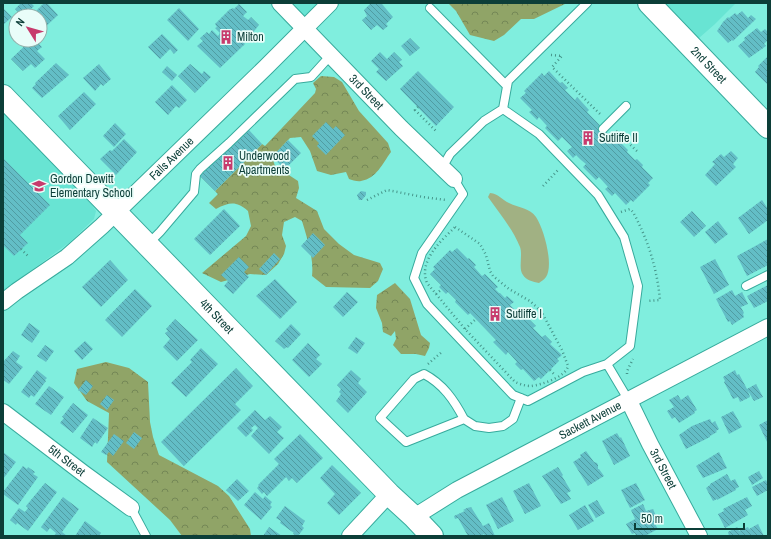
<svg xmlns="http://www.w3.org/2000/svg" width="771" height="539" font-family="'Archivo Narrow',sans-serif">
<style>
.built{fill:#68e4d3}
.green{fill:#a1b183}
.forest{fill:url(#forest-crowns)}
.building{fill:url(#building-back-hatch)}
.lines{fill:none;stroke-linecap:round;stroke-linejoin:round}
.lane-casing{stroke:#37ab9d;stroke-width:10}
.street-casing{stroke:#37ab9d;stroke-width:18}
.secondary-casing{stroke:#37ab9d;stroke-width:24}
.path{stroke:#46968b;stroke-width:2.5;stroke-dasharray:1 3;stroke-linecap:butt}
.lane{stroke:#fff;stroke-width:8}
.street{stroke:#fff;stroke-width:16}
.secondary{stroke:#fff;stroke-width:22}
.labels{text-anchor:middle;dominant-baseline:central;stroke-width:3.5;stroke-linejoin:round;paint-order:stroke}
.poi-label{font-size:12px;fill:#0c3e38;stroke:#e9fdf9;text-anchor:start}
.street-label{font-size:12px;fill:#0c3e38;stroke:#e9fdf9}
</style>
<defs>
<pattern id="forest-crowns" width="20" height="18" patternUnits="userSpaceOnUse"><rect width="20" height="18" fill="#90a467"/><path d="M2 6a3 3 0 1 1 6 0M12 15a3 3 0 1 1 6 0" fill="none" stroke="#748756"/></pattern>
<pattern id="building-back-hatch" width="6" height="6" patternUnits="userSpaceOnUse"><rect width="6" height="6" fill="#63bec6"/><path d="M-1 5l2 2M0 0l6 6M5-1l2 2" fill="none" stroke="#509ca2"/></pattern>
</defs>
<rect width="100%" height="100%" fill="#80eede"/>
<path class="built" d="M280,3H330L305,28Z
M649,3H736L715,24L691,45Z
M3,112L91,204L96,211L94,219L70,242L3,291Z"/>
<path class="green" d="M490,193C499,194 502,200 509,203C519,208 530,208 536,217C544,229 554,265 546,277C544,280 541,281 539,283C533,282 526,280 523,275C518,269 523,255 520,247C513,229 499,213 488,197Z"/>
<path class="forest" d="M448,3H567L534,19H521L504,35L494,41L470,35L456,11Z
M321,76L334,77L342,82L359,111L388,143L391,152C382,164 377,178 361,181C358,182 352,180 349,179L346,172L331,175L317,171L310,151L301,137L290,138L272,157L275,166L298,181L299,188L296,198L317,211L324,229L339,244L354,255L380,263L383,269L378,281L370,288L326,287L312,276C314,258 307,238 302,221L295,217L284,222L282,235L286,246L284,254L278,264L266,275L250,274L221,282L202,273L246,236L251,226L248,211C236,201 230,202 216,209L209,203L218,194L215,191L262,144L265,146L315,93L316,89L313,83Z
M395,283L410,299L421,335L430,343L429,348L425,356L416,354H401L393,345L396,339L395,331L391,336L383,332L382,323L376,308L377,295Z
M106,362L129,368L148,382L150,422L153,437L159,455L218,486L229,496L250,529L251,536H182L170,520L107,462L109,413L87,401L74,383L77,369Z"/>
<path class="building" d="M21,3H31L34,6L24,16H22L15,9Z
M44,3H47L58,15L40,32V16H31Z
M371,3H381L393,17L386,24L388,26L383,30L377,25L371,30L362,20L367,16L364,10Z
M239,4L247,12L243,16L248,20L251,17L259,25L246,41L245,40L243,42L245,44L220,68L197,46L203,41L200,38L207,32L209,34L212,30L218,36L220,33L215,28L217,27L215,24L230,9H231L233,8L234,9Z
M3,8L12,17L3,25Z
M179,8L199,29L188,41L167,20Z
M742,11L748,18L751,15L756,19L733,41L732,40L728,43L717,31L723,22L728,17L729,18L735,13L737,15Z
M757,28L761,32L765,29L768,32V40L764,44L766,46L749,58L738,46L745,40L744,38Z
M162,34L178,50L174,54L170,49L160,59L148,47Z
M410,38L420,48L410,56L401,46Z
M31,40H35L42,47L37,51L45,59L35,68L31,64L23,71L11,59Z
M380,52L387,59L394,52L402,60L399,62L403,66L386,81L376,72L379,69L371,61Z
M768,56V85L755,72L759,67L758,66Z
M56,63L69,75L42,98L32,88L36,84L35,83Z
M99,64L111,79L103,86L101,84L95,91L83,78Z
M190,64L202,74L204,71L211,77L195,93L178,76Z
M167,66L177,75L172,81L162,72Z
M418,71L454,107L436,126L400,89Z
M549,71L560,83L562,82L568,88L565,90L575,100L577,97L589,110L587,112L613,139L615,137L628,150L627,152L635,160L637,159L643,165L642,167L653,178L648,183L650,185L633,202L631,200L626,205L615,193L612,196L605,189L608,187L599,177L596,180L583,167L586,164L581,160L576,155L573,158L567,151L572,147L562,137L558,141L545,128L547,126L539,117L537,120L529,112L532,110L520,98L526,93L524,91L542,73L544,76Z
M172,85L187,100L179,108L176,106L168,115L155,102Z
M84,92L96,104L70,130L58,116Z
M326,122L333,129L336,126L345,135L326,155L317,146L319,143L312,136Z
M115,123L126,134L114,147L103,136Z
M248,129L262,144L215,191L200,176Z
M124,139L137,152L116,175L100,159L110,150L112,151Z
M288,140L301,153L285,169L272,157Z
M731,151L738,158L733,164L736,167L716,186L705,175L715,164L712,162L721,154L724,157Z
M3,158L50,205L20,235L28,243L14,256L3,245Z
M361,191L366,192V195L362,200H359L357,195Z
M762,200L768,209V220L749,234L738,218Z
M224,209L240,226L210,255L194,239Z
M692,211L706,226L694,237L680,222Z
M718,221L728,234L715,244L705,232Z
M313,233L325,245L313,258L301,246Z
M768,239V265L747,276L737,256Z
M457,248L468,259L469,258L476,265L474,267L482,276L485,274L498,287L495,289L499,293H500L505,298L507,296L514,302L510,305L521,316L523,313L536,326L533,328L542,337L545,335L552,342L550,344L562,355L557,359L559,361L541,379L539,377L534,381L523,369L521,370L515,364L517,362L508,352L506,355L493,342L496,340L470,313L468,315L455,302L456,300L448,292L446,294L439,287L441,285L430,274L435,269L433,267L450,250L452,252Z
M274,253L280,259L266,275L259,269Z
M239,257L249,267L244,272L249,277L233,294L224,286L228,281L221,275Z
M715,259L729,285L714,294L700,267Z
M110,260L128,280L101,307L82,287Z
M275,279L297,302L280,319L256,296Z
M768,285V301L754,308L747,296Z
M135,289L152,306L122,337L105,320Z
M732,290L744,313L743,314L744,317L732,325L730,321L728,322L716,299Z
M347,292L358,302L343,317L333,307Z
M742,292L748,304L741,307L735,296Z
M175,319L198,340L177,361L163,347L170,339L165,333L168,331L166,329Z
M29,323L40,331L32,343L21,335Z
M291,324L301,334L288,348L287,347L284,349L275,341Z
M356,337L365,343L357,354L348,348Z
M85,341L93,349L82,360L74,351Z
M308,343L320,355L316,359L322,364L309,377L292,360Z
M45,345L54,351L46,362L37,356Z
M201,348L218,364L186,397L171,383L192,362L190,360Z
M13,351L20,356L16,362L23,367L9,384L3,380V362Z
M236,368L253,386L235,404L241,410L184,466L161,442Z
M37,370L47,378L45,380L46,381L34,397L31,395L29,398L21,392Z
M351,370L361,379L358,383L367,392L348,413L336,401L341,394L339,392L341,389L337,385Z
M735,370L737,375L739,374L747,389L756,384L763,397L754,401L748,391L750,397L740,402L738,397L733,399L724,382L725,381L723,377Z
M86,380L93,386L86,395L78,390Z
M49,386L64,397L51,415L35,404Z
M107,395L114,400L107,410L100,404Z
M678,395L681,400L688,395L697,410L694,412L695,413L679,423L675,417L672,419L667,411L674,407L669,400Z
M73,403L88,415L73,433L60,423L64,418L62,417Z
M255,410L265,420L270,416L282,427L277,432L284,438L269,454L251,436L258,428L255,425L251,428L253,430L246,437L237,428Z
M733,411L742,427L729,434L721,417Z
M93,418L108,428L97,444L95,442L92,447L80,438Z
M710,419L712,423L715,421L719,429L716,431L717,432L710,436V437L686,449L679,435L692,426Z
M768,420V444L759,425Z
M134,432L142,438L134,449L126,443Z
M617,433L620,438L621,437L630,456L614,465L602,441Z
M114,434L124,441L113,456L109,452L106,455L101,452Z
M300,434L323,458L297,483L292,478L289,481L286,477L267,496L264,492L262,494L257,488L259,486L258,485L279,464L274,459Z
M586,451L594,462L597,463L598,465V469H599L604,476L588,486L573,462L581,457L580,455Z
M3,452L16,462L3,479Z
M719,452L727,468L703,478L696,466Z
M332,465L361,493L339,515L327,503L335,494L320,478Z
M23,466L27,469L28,467L35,472L33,474L38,477L18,505L3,494V492Z
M558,467L563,475L562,476L571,491L567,493L571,499L561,504L542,476Z
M759,471L763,478L752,485L748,477Z
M727,474L731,481L735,479L739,487L735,489L736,490L717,500V499L713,501L706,488L710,485V484Z
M237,479L249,491L238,501L226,490Z
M766,480L768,484V490L757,496L752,487Z
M45,483L57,492L28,531L17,523L16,525L10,520L19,508L25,512L28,508L26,506Z
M529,483L541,506L525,514L513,491Z
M636,483L645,500L630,508L621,490Z
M255,492L263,499L265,496L272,502L270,505L272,507L261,520L244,505Z
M63,497L79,509L62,532L67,536H54L56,533L50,528L47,532L41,527Z
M502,497L514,521L498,529L486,505Z
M747,497L752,506L745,510L748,515L725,528L718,514L724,511L723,509Z
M597,500L605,513L596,518L588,505Z
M643,504L646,511L653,509L657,518H656L658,523L655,524L658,529L645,536H636L635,533L632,534L626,524L635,519L631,510Z
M585,505L594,521L578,530L569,515Z
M285,506L305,521L302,526L304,528L298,536L293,534L294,533L280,523L281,521L276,518Z
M471,507L483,526L489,523L495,536H485L484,534L481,536H468L458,518L455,519L454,516L465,511L463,510L467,508Z
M85,521L101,533L99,536H75Z
M758,524L764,536H729L728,532L737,527L739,531L748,527L749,529Z
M269,527L282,536H263Z"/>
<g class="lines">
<defs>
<path id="lane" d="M430,8L507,86
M503,109L508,81L587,3
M603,129L626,106
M442,168L450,154L484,121L503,109L539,134L598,195L624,237L638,286L630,346L607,364L583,372L528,401L513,395L427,304L414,278L422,253L463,194L454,179
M148,244L160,232L194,192L196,174L200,169L229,143L295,79L311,77L331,55
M746,286L768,275
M607,364L629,401
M464,419C454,400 443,384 424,374L414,379L380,418L406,442L464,419L475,426L489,428L503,426L513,419L521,398
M131,508L146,536"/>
<g id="street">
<path id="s1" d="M280,3L401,128L454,179"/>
<path id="s2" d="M3,302L17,291L67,257L102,226L266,67L330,3"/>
<path id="s3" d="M629,401L650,444L699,536"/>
<path id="s4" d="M3,412L83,473L131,508"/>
<path id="s5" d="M414,517L457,490L768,327"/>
<path d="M350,536L389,494"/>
</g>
<g id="secondary">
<path id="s6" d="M649,3L768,127"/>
<path id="s7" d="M3,96L389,494L414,517L432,536"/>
</g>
</defs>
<use href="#lane" class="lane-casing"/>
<use href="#street" class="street-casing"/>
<use href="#secondary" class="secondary-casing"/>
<path class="path" d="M551,55L562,56L552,67L602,116
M418,107L415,110L437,132
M616,131L638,152
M543,186L559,169
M367,200L387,190L423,197L446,200
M621,212L630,209L633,212C648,240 657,268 660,300L647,301
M455,227L480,244L486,255L490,271L493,276L509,289L530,301L541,311L562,350L568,366C566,377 541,385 531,386C525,386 520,384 515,382L465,329L427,283C418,261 441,241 455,227Z
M21,249L29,257
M436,294L442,289
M465,329L476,319
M428,364L443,351
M550,370L555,375
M627,374V371L633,359"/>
<use href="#lane" class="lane"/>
<use href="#street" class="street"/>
<use href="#secondary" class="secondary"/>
</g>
<defs>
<symbol id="building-bare" viewBox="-9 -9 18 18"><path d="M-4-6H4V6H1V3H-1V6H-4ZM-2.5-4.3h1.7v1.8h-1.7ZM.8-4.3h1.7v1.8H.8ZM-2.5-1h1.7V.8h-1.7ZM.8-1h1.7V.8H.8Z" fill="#c73b6d" stroke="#e9fdf9" stroke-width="2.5" paint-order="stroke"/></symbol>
<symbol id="school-bare" viewBox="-9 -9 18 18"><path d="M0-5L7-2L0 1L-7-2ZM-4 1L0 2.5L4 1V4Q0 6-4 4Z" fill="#c73b6d" stroke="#e9fdf9" stroke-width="2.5" paint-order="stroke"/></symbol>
</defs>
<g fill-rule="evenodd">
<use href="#building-bare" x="216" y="27" width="20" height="20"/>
<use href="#building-bare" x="578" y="128" width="20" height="20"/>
<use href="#building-bare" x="218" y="153" width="20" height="20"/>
<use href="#school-bare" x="29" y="176" width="20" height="20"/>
<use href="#building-bare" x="485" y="304" width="20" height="20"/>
</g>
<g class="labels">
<g class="poi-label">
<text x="237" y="37">Milton</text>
<text x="599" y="138">Sutliffe II</text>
<text x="239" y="156">Underwood<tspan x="239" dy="14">Apartments</tspan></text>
<text x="50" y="179">Gordon Dewitt<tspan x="50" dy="14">Elementary School</tspan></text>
<text x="506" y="314">Sutliffe I</text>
</g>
<g class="street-label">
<text stroke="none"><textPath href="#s6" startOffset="86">2nd Street</textPath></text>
<text stroke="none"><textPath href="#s1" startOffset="124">3rd Street</textPath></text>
<text stroke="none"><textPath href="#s2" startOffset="222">Falls Avenue</textPath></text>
<text stroke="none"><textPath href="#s7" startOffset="307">4th Street</textPath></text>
<text stroke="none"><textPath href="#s5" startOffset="201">Sackett Avenue</textPath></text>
<text stroke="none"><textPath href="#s4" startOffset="80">5th Street</textPath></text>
<text stroke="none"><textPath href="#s3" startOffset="76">3rd Street</textPath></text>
</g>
</g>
<rect width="771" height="539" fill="none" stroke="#0c3e38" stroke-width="8"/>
<g transform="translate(28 28) rotate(307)"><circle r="19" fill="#e9fdf9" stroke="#91b1ac"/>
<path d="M0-3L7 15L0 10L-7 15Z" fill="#c73b6d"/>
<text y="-6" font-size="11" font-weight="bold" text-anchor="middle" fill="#0c3e38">N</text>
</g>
<path d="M635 523v6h109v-6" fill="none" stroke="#0c3e38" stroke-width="2"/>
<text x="641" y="523" font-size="12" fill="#0c3e38" stroke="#e9fdf9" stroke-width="3" paint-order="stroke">50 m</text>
</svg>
